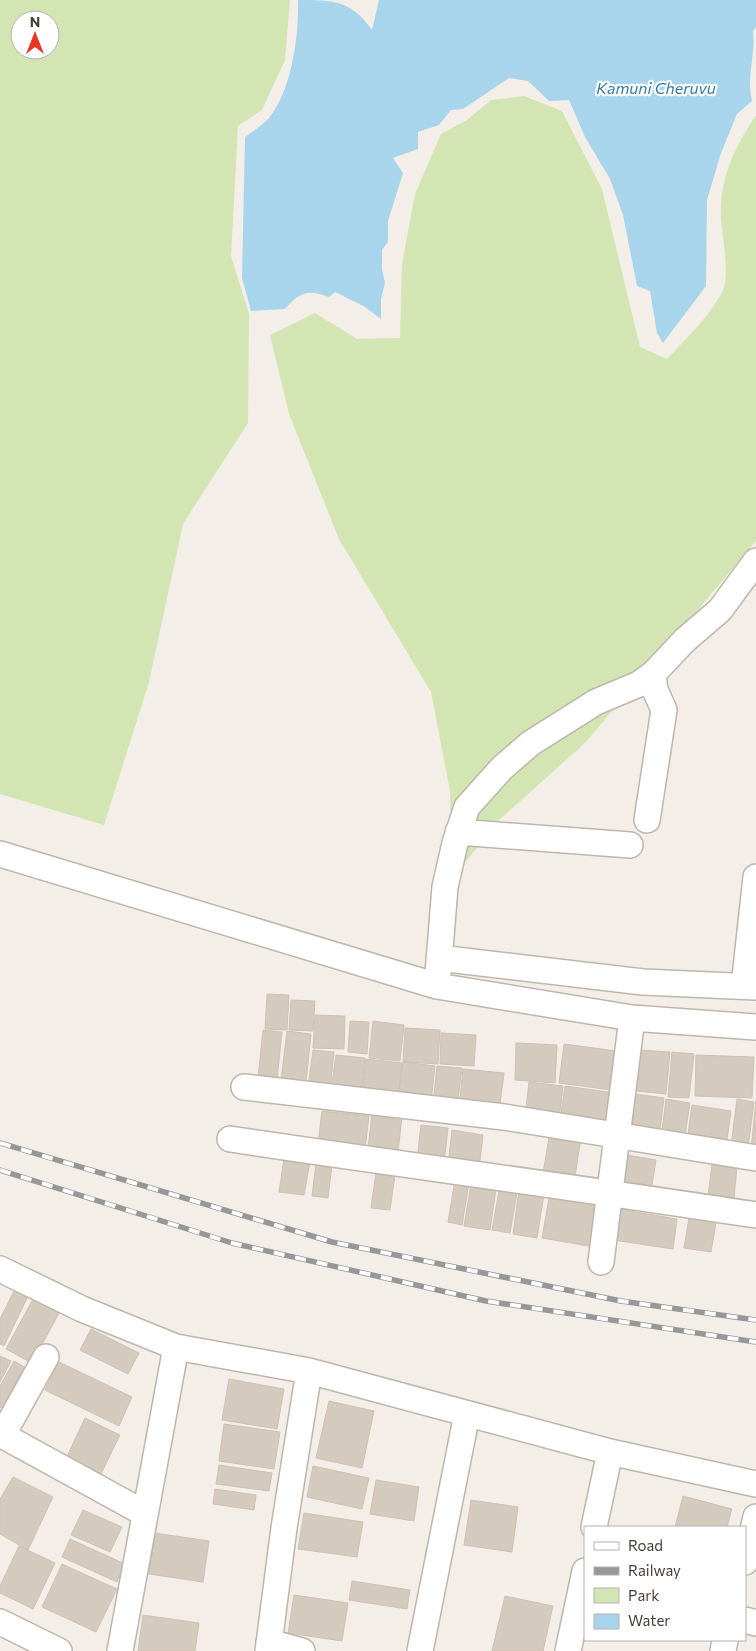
<svg xmlns="http://www.w3.org/2000/svg" width="756" height="1651" font-family="Commissioner,sans-serif">
<style>
.green{fill:#d2e5b3;fill-rule:evenodd}
.water{fill:#a8d5ec}
.building{fill:#d4cabe;stroke:#cec1b2}
.lines{fill:none;stroke-linecap:round;stroke-linejoin:round}
.minor-casing{stroke:#beb6ab;stroke-width:28}
.minor{stroke:#fff;stroke-width:25}
.rail-casing{stroke:#979797;stroke-width:5.5}
.rail{stroke:#fff;stroke-width:4;stroke-dasharray:11;stroke-linecap:butt}
.labels{text-anchor:middle;dominant-baseline:central;stroke-width:4.5;stroke-linejoin:round;paint-order:stroke}
.water-label{font-size:16px;font-style:italic;fill:#347ca4;stroke:#fff}
</style>
<rect width="100%" height="100%" fill="#f3efe8"/>
<path class="green" d="M0,0H290L285,60L262,110L238,126L231,256L249,314L248,423L183,524L149,682L104,825L0,794ZM20,20H50V50H20Z
M524,96L562,111L602,189L640,347L667,359C686,339 711,315 723,290C730,274 722,236 721,218C719,179 735,147 756,115V541L585,743L499,820L452,879L450,791L431,692L339,539L289,414L270,335L315,313L357,339L400,338L402,264L415,194L441,134L467,120L491,100Z"/>
<path class="water" d="M298,0C333,0 351,0 372,30L379,0H756V27L753,31C756,55 746,75 752,101L737,114L721,153L707,200L706,286L663,343L657,333L650,291L637,286L623,215L610,179L585,137L569,100L549,101L528,81L509,78L463,109L451,110L439,125L418,132V149L393,158L403,173L388,221V242L382,250V269L385,283L381,299V319L365,307L335,292L329,297C307,289 300,292 285,309L251,311L242,278L245,137C253,131 263,125 269,118C292,90 299,35 298,0Z"/>
<path class="building" d="M267,994L289,995L287,1030L265,1029Z
M291,1000L315,1001L313,1031L289,1030Z
M315,1015L345,1016L344,1049L313,1048Z
M350,1021L369,1022L367,1054L348,1052Z
M373,1021L404,1025L400,1061L369,1058Z
M405,1028L440,1030L438,1064L403,1062Z
M263,1030L282,1032L277,1080L258,1078Z
M287,1031L311,1034L306,1083L281,1080Z
M441,1033L476,1035L474,1066L440,1064Z
M516,1043L557,1045L555,1083L515,1080Z
M564,1044L624,1052L619,1091L559,1083Z
M313,1050L334,1052L330,1090L308,1087Z
M640,1050L670,1052L666,1094L636,1091Z
M672,1052L694,1054L689,1098L668,1097Z
M336,1055L365,1058L361,1094L331,1090Z
M696,1055L754,1057L752,1098L695,1096Z
M366,1059L402,1063L398,1098L362,1094Z
M403,1062L435,1066L431,1102L398,1098Z
M437,1066L462,1068L457,1107L433,1104Z
M463,1069L504,1073L499,1112L459,1107Z
M529,1082L563,1086L559,1120L525,1116Z
M565,1086L615,1093L610,1126L560,1120Z
M635,1094L664,1098L659,1136L629,1132Z
M666,1099L690,1103L684,1141L661,1138Z
M737,1099L754,1102L748,1148L731,1146Z
M756,1100V1150H751Z
M692,1105L731,1111L726,1147L687,1141Z
M322,1111L369,1116L365,1149L318,1144Z
M372,1114L402,1117L398,1152L368,1148Z
M421,1125L448,1128L444,1163L417,1160Z
M452,1130L483,1135L479,1169L448,1165Z
M550,1132L581,1137L574,1183L542,1179Z
M285,1152L311,1156L304,1195L279,1192Z
M317,1155L333,1157L328,1198L312,1196Z
M627,1155L656,1160L650,1197L621,1192Z
M712,1164L737,1167L733,1208L707,1205Z
M377,1165L396,1168L390,1210L371,1208Z
M456,1174L470,1177L462,1225L448,1222Z
M472,1178L497,1182L490,1230L464,1226Z
M500,1185L518,1187L510,1233L492,1230Z
M551,1187L602,1195L594,1247L542,1238Z
M519,1190L544,1194L537,1238L513,1234Z
M618,1209L677,1219L673,1249L613,1240Z
M690,1212L717,1217L711,1252L684,1248Z
M17,1285L30,1292L4,1346L0,1344V1319Z
M33,1299L59,1313L32,1363L6,1349Z
M91,1329L139,1353L128,1374L80,1350Z
M0,1356L11,1361L0,1382Z
M14,1361L33,1372L11,1413L0,1407V1386Z
M59,1362L132,1397L119,1426L45,1390Z
M229,1379L284,1389L277,1429L222,1420Z
M329,1401L374,1411L362,1468L316,1458Z
M85,1418L120,1435L97,1482L63,1465Z
M224,1424L280,1432L274,1469L219,1461Z
M219,1465L272,1473L269,1491L216,1484Z
M313,1466L369,1478L362,1509L307,1497Z
M13,1477L53,1497L28,1550L0,1534V1499Z
M376,1480L419,1487L414,1521L370,1514Z
M215,1489L256,1495L254,1510L213,1504Z
M683,1496L732,1509L727,1527H675Z
M471,1500L518,1507L512,1552L464,1545Z
M83,1510L122,1527L110,1552L71,1535Z
M304,1513L363,1522L357,1557L298,1549Z
M155,1533L209,1541L203,1582L149,1574Z
M70,1539L125,1564L117,1582L62,1557Z
M19,1546L55,1563L33,1609L0,1593V1586Z
M62,1564L117,1589L96,1632L42,1607Z
M352,1581L410,1590L407,1609L349,1600Z
M294,1595L348,1603L342,1641L288,1633Z
M505,1596L553,1606L543,1651H492Z
M143,1615L199,1623L195,1651H138Z"/>
<g class="lines">
<defs>
<path id="minor" d="M647,820L664,710L655,690L653,674
M458,832L630,845
M0,854L437,986L632,1018L756,1027
M439,958L643,982L756,987
M437,986L445,887L455,843L467,807L502,768L531,743L596,702L639,684L653,674L685,640L720,610L756,561
M744,986L756,877
M244,1087L504,1117L756,1158
M230,1139C405,1165 581,1188 756,1215
M601,1262L632,1018
M0,1269L82,1309L176,1347
M0,1434L144,1513
M2,1436L46,1357
M594,1527L610,1452
M745,1562L756,1517
M745,1620L756,1623
M0,1622L59,1651
M269,1642L302,1651
M120,1651L176,1347L309,1371L610,1452L756,1484
M268,1651L284,1528L309,1371
M420,1651L467,1414
M568,1651L585,1571
M723,1651L725,1640"/>
</defs>
<use href="#minor" class="minor-casing"/>
<use href="#minor" class="minor"/>
<defs>
<path id="rail" d="M0,1143L332,1242L621,1301L756,1320
M0,1170L232,1243L486,1301L756,1342"/>
</defs>
<use href="#rail" class="rail-casing"/>
<use href="#rail" class="rail"/>
</g>
<g class="labels">
<g class="water-label">
<text x="656" y="87">Kamuni Cheruvu</text>
</g>
</g>
<rect x="584" y="1526" width="162" height="115" fill="#ffffff" stroke="#b5b2af"/>
<rect x="594" y="1542" width="25" height="8" fill="#ffffff" stroke="#b5b2af"/>
<text x="628" y="1551" font-size="15" fill="#463f37">Road</text>
<rect x="594" y="1567" width="25" height="8" fill="#979797" stroke="#b5b2af"/>
<text x="628" y="1576" font-size="15" fill="#463f37">Railway</text>
<rect x="594" y="1588" width="25" height="15" fill="#d2e5b3" stroke="#b5b2af"/>
<text x="628" y="1601" font-size="15" fill="#463f37">Park</text>
<rect x="594" y="1614" width="25" height="15" fill="#a8d5ec" stroke="#b5b2af"/>
<text x="628" y="1626" font-size="15" fill="#463f37">Water</text>
<g transform="translate(35 35)"><circle r="24" fill="#ffffff" stroke="#b5b2af"/>
<path d="M0-4L9 19L0 12L-9 19Z" fill="#ee3524"/>
<text y="-8" font-size="14" font-weight="bold" text-anchor="middle" fill="#463f37">N</text>
</g>
</svg>
